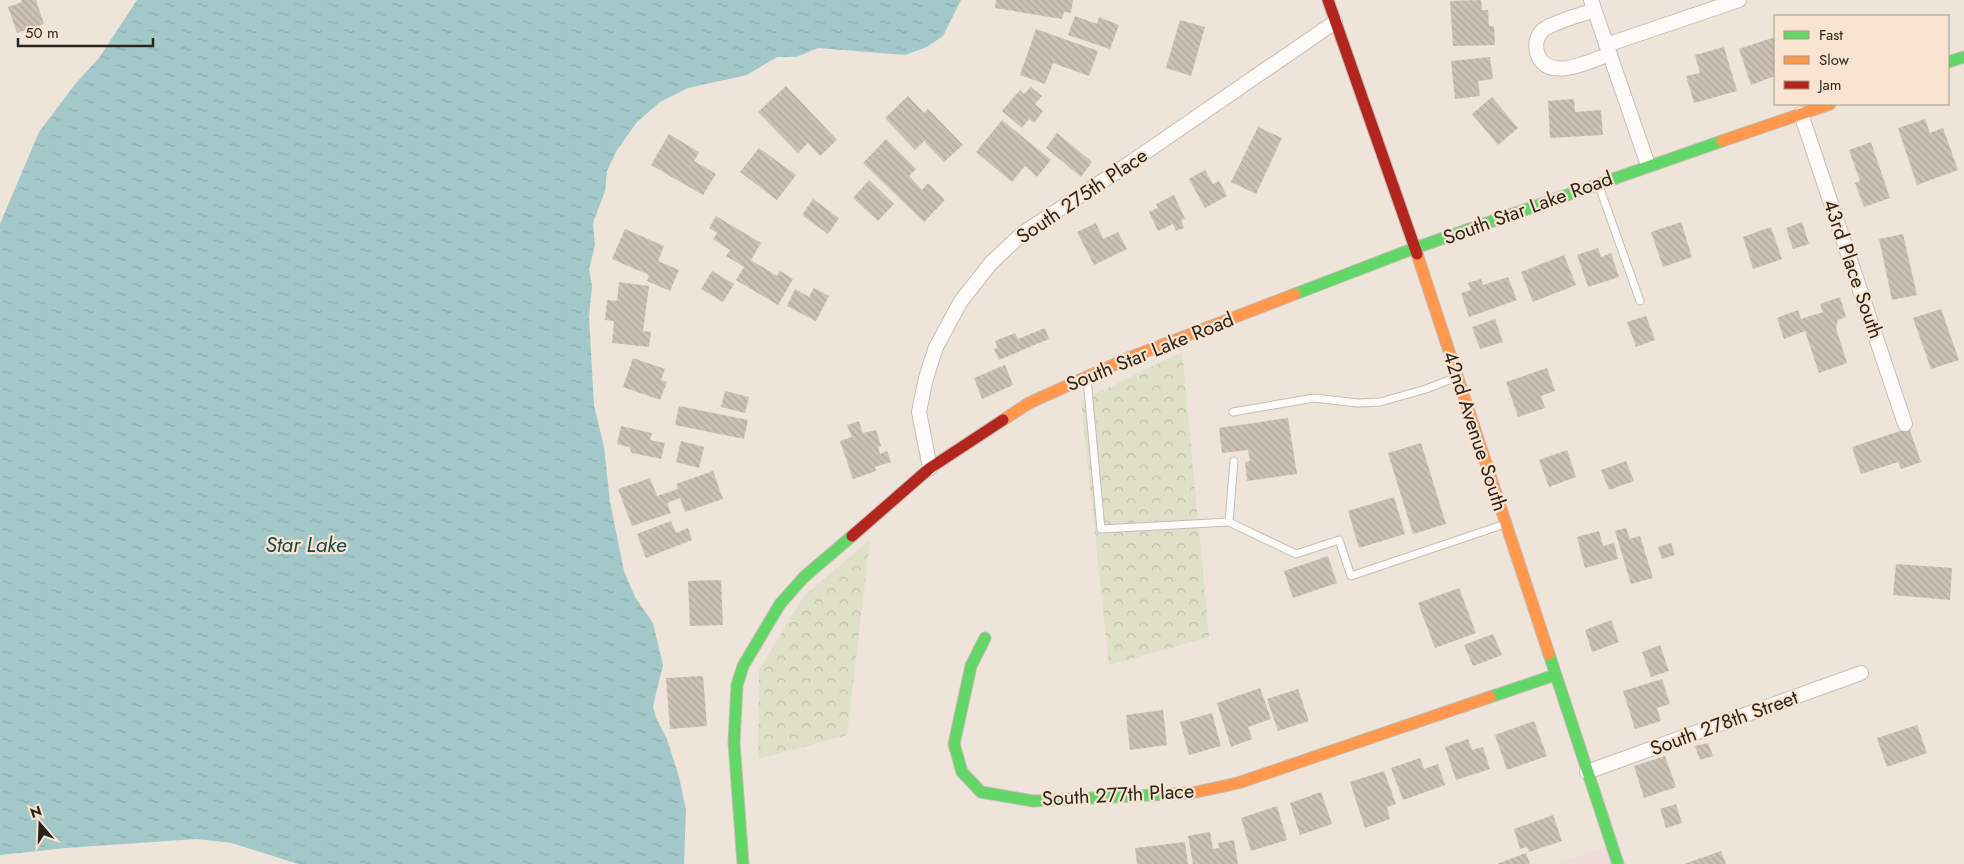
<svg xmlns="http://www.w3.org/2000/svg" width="1964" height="864" font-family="Jost,sans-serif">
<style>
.education{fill:#f0dcd8}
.forest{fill:url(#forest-crowns)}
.water{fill:url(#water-ripples)}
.building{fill:url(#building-back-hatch)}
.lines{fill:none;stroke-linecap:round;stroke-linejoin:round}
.lane-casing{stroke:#c5bcb4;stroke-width:9}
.street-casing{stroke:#c5bcb4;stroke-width:16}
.fast-casing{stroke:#c5bcb4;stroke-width:13}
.slow-casing{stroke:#c5bcb4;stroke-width:13}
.jam-casing{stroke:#c5bcb4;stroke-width:13}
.lane{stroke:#fdfbf9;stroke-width:7}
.street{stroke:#fdfbf9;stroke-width:14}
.fast{stroke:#63d668;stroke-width:11}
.slow{stroke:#ff974d;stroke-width:11}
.jam{stroke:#b3261e;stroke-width:11}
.labels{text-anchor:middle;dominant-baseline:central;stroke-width:4.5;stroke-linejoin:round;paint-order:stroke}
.street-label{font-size:20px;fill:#2b241c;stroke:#f8e4d0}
.water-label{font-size:21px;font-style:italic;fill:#12474c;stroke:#f8e4d0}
</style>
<defs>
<pattern id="forest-crowns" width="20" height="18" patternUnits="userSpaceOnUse" patternTransform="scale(1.25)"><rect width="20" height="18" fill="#dee0c7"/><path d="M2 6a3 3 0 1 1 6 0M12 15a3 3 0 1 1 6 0" fill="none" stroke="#bfc0aa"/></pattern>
<pattern id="water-ripples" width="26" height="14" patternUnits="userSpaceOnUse" patternTransform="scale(1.25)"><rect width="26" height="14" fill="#a3c8ca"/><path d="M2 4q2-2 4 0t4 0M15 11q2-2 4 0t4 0" fill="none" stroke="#8cacad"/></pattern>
<pattern id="building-back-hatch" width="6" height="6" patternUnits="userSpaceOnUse" patternTransform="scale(1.25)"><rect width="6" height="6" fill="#cdc1b6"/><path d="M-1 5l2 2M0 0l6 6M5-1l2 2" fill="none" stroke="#b0a69c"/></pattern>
</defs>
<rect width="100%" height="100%" fill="#efe4d9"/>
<path class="education" d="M1611,845L1618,864H1555Z"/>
<path class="forest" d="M1182,352L1209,637L1109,665L1081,401Z
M870,540L847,735L758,759L759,670L804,596Z"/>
<path class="water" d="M137,0H961L943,36L927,47L905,55L818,48L796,57H777L747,75L688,88L660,102L637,122L617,150L607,171L605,191L593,223L595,245L589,269L592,286L589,317L594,405L604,447L610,502L624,571L635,597L653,623L663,665L653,706L656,718L667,739L679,777L686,810L684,864H298L232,843L196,839L66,848L0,855V224L39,132L76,83L99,58Z"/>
<path class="building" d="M21,0H36L44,24L17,33L8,7L22,2Z
M996,0H1073L1071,13L1064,12L1062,19L995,8Z
M1481,0L1482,10H1488L1489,26H1494L1495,45L1453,46L1450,1Z
M1075,16L1097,24L1099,17L1119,25L1110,49L1068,35Z
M1180,20L1205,27L1191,76L1166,68Z
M1036,29L1098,51L1089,76L1053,63L1045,84L1020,75Z
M1775,37V76L1751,85L1739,49Z
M1724,47L1737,91L1694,103L1686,76L1700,73L1695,55Z
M1490,57L1493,79L1478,81L1480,96L1455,99L1451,61Z
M786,86L837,140L820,156L808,143L798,153L758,112Z
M1031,87L1042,96L1035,104L1043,111L1034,123L1029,119L1022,128L1002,111L1020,90L1024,94Z
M908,96L924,113L928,109L963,145L944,162L924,141L915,150L885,118Z
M1492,97L1518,128L1498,145L1472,114Z
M1574,99L1575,112L1601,110L1603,135L1550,138L1548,101Z
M1925,119L1930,133L1943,128L1958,170L1917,185L1898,128Z
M1002,120L1051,160L1037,177L1025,166L1012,182L976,152Z
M1258,127L1282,138L1256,194L1231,182Z
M1057,133L1092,162L1081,177L1046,148Z
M669,134L699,152L694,161L716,174L703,195L651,165Z
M886,139L916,169L909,176L922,190L928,183L945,200L924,222L863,163Z
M1871,142L1890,198L1864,207L1855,183L1860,181L1849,150Z
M759,148L796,175L777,200L740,172Z
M1205,170L1213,184L1219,181L1227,196L1205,208L1189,179Z
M869,180L894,204L878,221L853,198Z
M1174,195L1185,219L1181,220L1184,228L1176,231L1173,224L1158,231L1149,212L1158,208L1156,204Z
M813,199L839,218L828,234L802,215Z
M716,216L761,243L751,260L777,276L780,271L793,279L778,305L736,280L744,267L726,256L730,250L713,239L717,233L709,228Z
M1681,222L1692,257L1663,267L1651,232Z
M1802,222L1809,244L1793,249L1786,228Z
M1096,223L1103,239L1118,232L1127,249L1094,265L1077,232Z
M1771,227L1782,259L1753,269L1743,237Z
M625,229L664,246L658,261L679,270L670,291L647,281L649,275L612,259Z
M1903,234L1917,295L1892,300L1879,239Z
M1598,248L1601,257L1611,253L1619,277L1588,287L1577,255Z
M1564,255L1576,285L1533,302L1521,272Z
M712,271L734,284L723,302L701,289Z
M1508,277L1517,300L1469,317L1461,293L1471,290L1468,283L1481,279L1483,285Z
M619,282L649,286L643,331L651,332L649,347L612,343L614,321L605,320L607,300L617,301Z
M814,288L829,296L816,321L787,306L795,289L809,297Z
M1840,297L1846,317L1838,320L1836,328L1847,363L1819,373L1805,331L1784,339L1777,318L1798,310L1801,319L1823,312L1820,304Z
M1941,309L1959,360L1931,369L1913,318Z
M1646,316L1655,340L1636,347L1627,322Z
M1495,319L1503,342L1480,349L1472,327Z
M1045,328L1049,339L999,360L994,349L998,348L995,341L1015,333L1018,339Z
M633,358L665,369L661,380L667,382L660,400L623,387Z
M1005,365L1013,385L982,399L974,378Z
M1547,368L1555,391L1541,396L1545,408L1518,417L1506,382Z
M725,391L749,397L745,413L721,407Z
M679,406L748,420L744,439L675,425Z
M1288,418L1297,474L1247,481L1245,462L1250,461L1248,450L1222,453L1219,428Z
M859,421L863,433L876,430L881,446L878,447L880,454L887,451L891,462L875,467L876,471L853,479L840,441L852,437L847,425Z
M621,426L652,433L650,440L665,443L661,459L632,453L629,447L617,444Z
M1909,428L1921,462L1901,469L1898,462L1861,474L1852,447Z
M681,441L704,447L699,468L676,462Z
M1421,443L1446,524L1413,534L1388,453Z
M1567,450L1576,477L1549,487L1539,460Z
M1626,461L1634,481L1609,490L1601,470Z
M713,471L723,499L685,512L680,498L667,503L671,513L632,526L618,489L650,478L657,496L678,489L676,484Z
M1394,497L1405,534L1359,548L1348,511Z
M671,521L676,533L688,528L692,540L646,558L637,534Z
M1626,528L1630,539L1640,536L1653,578L1631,584L1615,531Z
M1599,531L1603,546L1614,543L1618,559L1585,568L1577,537Z
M1671,543L1675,555L1662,559L1658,547Z
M1328,556L1337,583L1293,598L1284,571Z
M1896,564L1952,568L1950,600L1893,595Z
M721,580L723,625L690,626L688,581Z
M1459,588L1476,633L1435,648L1418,603Z
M1611,620L1619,642L1592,652L1585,630Z
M1493,634L1502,655L1473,666L1464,645Z
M1660,645L1669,671L1651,677L1642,652Z
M703,676L707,726L670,729L666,678Z
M1662,679L1670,704L1657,708L1661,721L1635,729L1623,691Z
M1260,688L1271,719L1248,727L1252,739L1231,747L1217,703Z
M1298,689L1309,721L1278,731L1267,699Z
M1163,710L1167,745L1130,750L1126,715Z
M1212,713L1221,746L1189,755L1180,722Z
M1534,721L1547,756L1507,770L1495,735Z
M1917,725L1927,753L1887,767L1877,738Z
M1468,739L1472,750L1483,747L1490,769L1456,780L1445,747Z
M1708,743L1713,756L1700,760L1695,746Z
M1665,756L1676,787L1644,798L1634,766Z
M1420,758L1424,769L1438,764L1445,785L1403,800L1391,768Z
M1384,771L1396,804L1387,807L1390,819L1365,828L1350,782Z
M1321,792L1332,824L1300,835L1290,803Z
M1676,804L1682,823L1666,828L1660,809Z
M1277,806L1287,840L1251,851L1241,818Z
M1553,815L1562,841L1529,852L1527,847L1520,849L1514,829Z
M1210,832L1213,849L1219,848L1218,843L1234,840L1238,864H1193L1188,836Z
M1185,842L1188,864H1137L1135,848Z
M1721,851L1726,864H1684Z
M1526,853L1530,864H1497Z"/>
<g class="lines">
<defs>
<path id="lane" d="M1599,186L1640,301
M1087,379L1101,529L1229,522L1296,554L1339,540L1351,576L1505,524
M1233,412L1314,398L1358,403L1380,402L1426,389L1457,377
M1229,522L1234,461"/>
<path id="street" d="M1591,0L1648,165
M1594,10C1581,15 1553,22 1543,30C1537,36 1535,44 1537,52C1546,84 1590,61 1610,54
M1606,45L1739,0
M1801,114L1905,424
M930,468L919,412L926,378L936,347L961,301L991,263L1023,233L1124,167L1335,22
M1587,772L1861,673"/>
<path id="fast" d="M1948,62L1964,57
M1295,294L1415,248L1722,141
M985,638L971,666L954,744L962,772L981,792L1033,801L1192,793
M1549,654L1618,864
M1490,697L1555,675
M743,864L734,742L737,685L743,666L780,604L804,577L852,536"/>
<path id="slow" d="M1722,141L1830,104
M1417,254L1549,654
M1003,420L1029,403L1131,357L1295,294
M1192,793L1238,783L1490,697"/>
<path id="jam" d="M1328,0L1417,254
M852,536L930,468L1003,420"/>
</defs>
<use href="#lane" class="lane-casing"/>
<use href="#street" class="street-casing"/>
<use href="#fast" class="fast-casing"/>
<use href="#slow" class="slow-casing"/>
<use href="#jam" class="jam-casing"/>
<use href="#lane" class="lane"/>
<use href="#street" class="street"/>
<use href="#fast" class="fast"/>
<use href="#slow" class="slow"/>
<use href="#jam" class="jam"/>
</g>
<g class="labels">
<g class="street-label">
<text transform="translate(1082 196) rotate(-34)">South 275th Place</text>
<text transform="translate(1528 208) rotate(-20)">South Star Lake Road</text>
<text transform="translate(1853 269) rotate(71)">43rd Place South</text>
<text transform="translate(1150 352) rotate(-22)">South Star Lake Road</text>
<text transform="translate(1475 431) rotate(72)">42nd Avenue South</text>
<text transform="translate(1724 723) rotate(-20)">South 278th Street</text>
<text transform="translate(1118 795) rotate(-3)">South 277th Place</text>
</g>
<g class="water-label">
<text x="306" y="545">Star Lake</text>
</g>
</g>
<rect x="1774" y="15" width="175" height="90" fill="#f8e4d0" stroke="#a69788"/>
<rect x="1784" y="31" width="25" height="8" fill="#63d668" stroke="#a69788"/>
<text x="1819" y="40" font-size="15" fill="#2b241c">Fast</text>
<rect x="1784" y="56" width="25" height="8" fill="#ff974d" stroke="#a69788"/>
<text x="1819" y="65" font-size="15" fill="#2b241c">Slow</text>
<rect x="1784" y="81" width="25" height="8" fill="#b3261e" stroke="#a69788"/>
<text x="1819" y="90" font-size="15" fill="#2b241c">Jam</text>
<g transform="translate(40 824) rotate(341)" stroke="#f8e4d0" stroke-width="4" paint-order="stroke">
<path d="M0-4L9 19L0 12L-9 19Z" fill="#2b241c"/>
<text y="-8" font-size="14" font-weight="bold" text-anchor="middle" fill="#2b241c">N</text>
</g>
<path d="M18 38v8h135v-8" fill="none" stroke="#2b241c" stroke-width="2.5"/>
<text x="25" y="38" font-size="15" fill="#2b241c" stroke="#f8e4d0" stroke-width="4" paint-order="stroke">50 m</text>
</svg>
